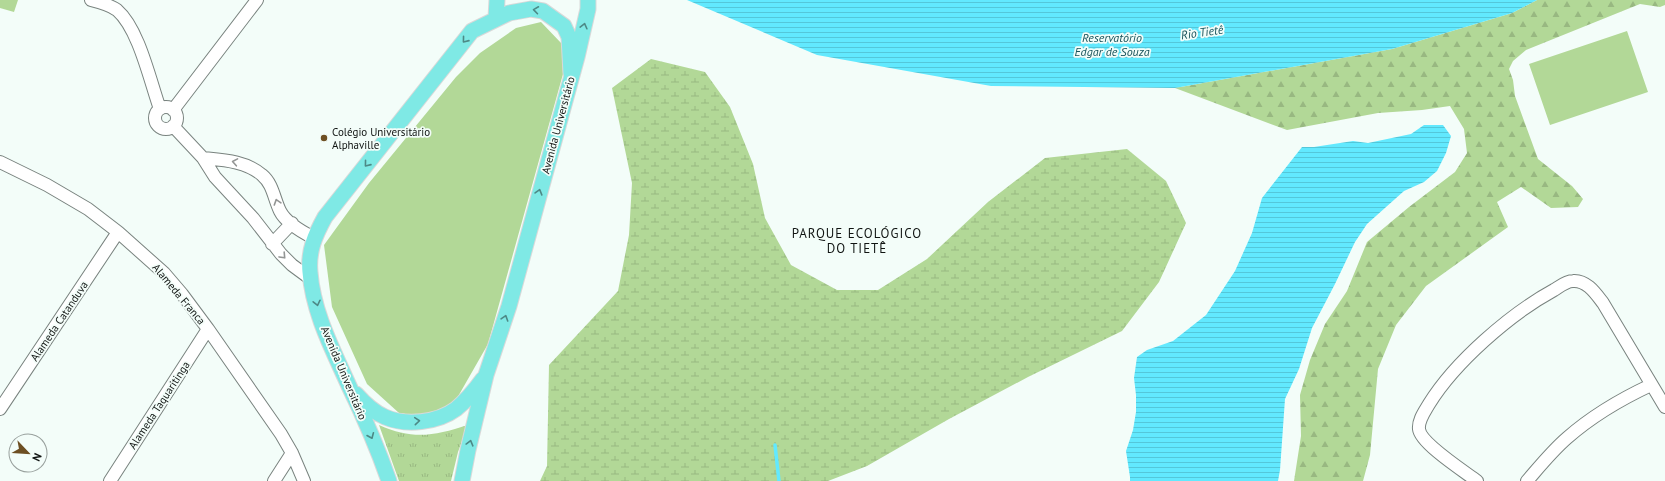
<svg xmlns="http://www.w3.org/2000/svg" width="1665" height="481" font-family="'PT Sans',sans-serif">
<style>
.grass{fill:url(#grass-tufts)}
.forest{fill:url(#forest-firs)}
.wetland{fill:url(#wetland-marsh)}
.green{fill:#b2d897}
.water{fill:url(#water-rules)}
.lines{fill:none;stroke-linecap:round;stroke-linejoin:round}
.stream{stroke:#62e9fe;stroke-width:3.5}
.minor-casing{stroke:#79837f;stroke-width:14}
.major-casing{stroke:#d9d9d9;stroke-width:17}
.minor{stroke:#fff;stroke-width:12}
.major{stroke:#7fe9e5;stroke-width:15}
.oneway{stroke:#4d8986}
.oneway2{stroke:#939594}
.poi-dot{fill:#6d4f23;stroke:#f3fdf9;stroke-width:1.5}
.labels{text-anchor:middle;dominant-baseline:central;stroke-width:3.5;stroke-linejoin:round;paint-order:stroke}
.street-label{font-size:11px;fill:#101412;stroke:#f3fdf9}
.poi-label{font-size:11px;fill:#101412;stroke:#f3fdf9;text-anchor:start}
.water-label{font-size:12px;font-style:italic;fill:#18535b;stroke:#f3fdf9}
.quarter-label{font-size:13px;letter-spacing:1px;fill:#101412;stroke:#f3fdf9}
</style>
<defs>
<pattern id="grass-tufts" width="24" height="20" patternUnits="userSpaceOnUse"><rect width="24" height="20" fill="#b2d897"/><path d="M3 7l-1-3M5 7V3M7 7l1-3M15 17l-1-3M17 17v-4M19 17l1-3" fill="none" stroke="#98b881"/></pattern>
<pattern id="forest-firs" width="22" height="20" patternUnits="userSpaceOnUse"><rect width="22" height="20" fill="#b2d897"/><path d="M5 1l3.5 6h-7zM16 11l3.5 6h-7z" fill="#98b881"/></pattern>
<pattern id="wetland-marsh" width="20" height="14" patternUnits="userSpaceOnUse"><rect width="20" height="14" fill="#b2d897"/><path d="M1 5h8M5 5V1M11 12h8M15 12V8" fill="none" stroke="#98b881"/></pattern>
<pattern id="water-rules" width="6" height="5" patternUnits="userSpaceOnUse"><rect width="6" height="5" fill="#62e9fe"/><path d="M0 2.5h6" fill="none" stroke="#54c7d9"/></pattern>
</defs>
<rect width="100%" height="100%" fill="#f3fdf9"/>
<path class="grass" d="M379,425C413,440 434,436 468,425L458,452L451,481H399Z"/>
<path class="forest" d="M1537,0H1665V5L1660,7L1640,4L1526,50L1513,61L1509,69L1513,80L1515,96L1538,159L1572,186L1583,199L1578,207L1551,208L1521,187L1497,202L1508,227L1426,286L1396,325L1378,369L1370,455L1363,481H1294L1301,436L1300,395L1310,360L1325,324L1347,291L1367,242L1409,207L1455,172L1467,153L1464,129L1450,106L1422,110L1378,113L1287,130L1175,88L1392,49L1512,13Z"/>
<path class="wetland" d="M651,59L705,72L730,107L753,164L765,218L791,265L837,290H878L927,259L988,202L1045,158L1127,149L1166,181L1186,223L1159,282L1122,331L1028,377L949,419L867,466L828,481H540L547,466L549,365L618,291L629,235L632,183L612,88Z"/>
<path class="green" d="M0,0H18L14,12L0,8Z
M541,22L562,44L563,74L488,344L456,400L435,413L419,416L399,413L367,384L332,307L324,245L369,183L456,77L480,53L516,28Z
M1627,31L1648,92L1550,125L1529,64Z"/>
<path class="water" d="M687,0H1537L1512,13L1392,49L1175,88L991,86L817,55Z
M1424,125H1443L1451,136L1446,153L1437,171L1424,182L1404,191L1367,224L1355,242L1335,284L1312,328L1299,369L1285,399L1280,470L1278,481H1130V477L1126,451L1133,430L1136,412V395L1134,378L1137,357L1147,350L1173,341L1206,315L1235,271L1252,233L1262,198L1302,147H1314L1353,141L1368,143L1411,134Z"/>
<g class="lines">
<path class="stream" d="M775,445L779,481"/>
<defs>
<path id="minor" d="M91,0C99,2 110,5 117,10C139,29 150,81 160,109
M155 118a11 11 0 1 1 22 0a11 11 0 1 1-22 0Z
M173,110L257,0
M173,126L203,158L215,177L253,218L281,254L292,265L311,279
M203,158C223,160 246,161 262,175C273,184 274,199 280,211C286,223 302,232 314,238
M0,162L47,185L88,209L118,232L164,273L182,294L208,329L281,434L292,453L304,481
M272,244L292,223
M0,409L118,232
M110,481L208,329
M274,481L292,453
M1477,481C1465,472 1420,443 1419,429C1418,420 1425,411 1429,404C1455,362 1510,314 1554,290C1559,287 1566,281 1573,281C1587,280 1596,294 1603,303L1665,407
M1527,481C1540,466 1552,451 1567,438C1592,416 1621,399 1651,385"/>
<path id="major" d="M496,18L497,0
M356,394C364,403 373,412 385,417C406,426 437,423 456,409C467,400 475,390 483,379
M389,481C378,449 364,417 349,386C333,350 313,313 310,272C308,251 315,235 325,217L472,31L509,13L531,9L543,11L564,26L569,37L571,73
M462,481L468,450L486,375L509,306L577,57L588,9V0"/>
</defs>
<use href="#minor" class="minor-casing"/>
<use href="#major" class="major-casing"/>
<use href="#minor" class="minor"/>
<use href="#major" class="major"/>
</g>
<defs><path id="oneway-chevron" d="M-2-3.5L2.5 0L-2 3.5" fill="none" stroke-width="1.6" stroke-linecap="round" stroke-linejoin="round"/></defs>
<g class="oneway">
<use href="#oneway-chevron" transform="translate(536 10) rotate(-172)"/>
<use href="#oneway-chevron" transform="translate(584 26) rotate(-76)"/>
<use href="#oneway-chevron" transform="translate(465 40) rotate(129)"/>
<use href="#oneway-chevron" transform="translate(367 164) rotate(129)"/>
<use href="#oneway-chevron" transform="translate(539 192) rotate(-74)"/>
<use href="#oneway-chevron" transform="translate(317 303) rotate(77)"/>
<use href="#oneway-chevron" transform="translate(505 318) rotate(-72)"/>
<use href="#oneway-chevron" transform="translate(417 421) rotate(-5)"/>
<use href="#oneway-chevron" transform="translate(371 436) rotate(67)"/>
<use href="#oneway-chevron" transform="translate(470 443) rotate(-75)"/>
</g>
<g class="oneway2">
<use href="#oneway-chevron" transform="translate(235 162) rotate(-170)"/>
<use href="#oneway-chevron" transform="translate(277 202) rotate(-108)"/>
<use href="#oneway-chevron" transform="translate(283 256) rotate(47)"/>
</g>
<circle class="poi-dot" cx="324" cy="138" r="4"/>
<g class="labels">
<g class="street-label">
<text transform="translate(558 125) rotate(-75)">Avenida Universitário</text>
<text transform="translate(179 294) rotate(50)">Alameda Franca</text>
<text transform="translate(59 321) rotate(-56)">Alameda Catanduva</text>
<text transform="translate(344 373) rotate(67)">Avenida Universitário</text>
<text transform="translate(159 405) rotate(-57)">Alameda Taquaritinga</text>
</g>
<g class="poi-label">
<text x="332" y="132">Colégio Universitário<tspan x="332" dy="13">Alphaville</tspan></text>
</g>
<g class="water-label">
<text transform="translate(1202 32) rotate(-8)">Rio Tietê</text>
<text x="1112" y="37">Reservatório<tspan x="1112" dy="14">Edgar de Souza</tspan></text>
</g>
<g class="quarter-label">
<text x="857" y="233">PARQUE ECOLÓGICO<tspan x="857" dy="15">DO TIETÊ</tspan></text>
</g>
</g>
<g transform="translate(28 453) rotate(115)"><circle r="19" fill="#f3fdf9" stroke="#98a09d"/>
<path d="M0-3L7 15L0 10L-7 15Z" fill="#6d4f23"/>
<text y="-6" font-size="11" font-weight="bold" text-anchor="middle" fill="#101412">N</text>
</g>
</svg>
